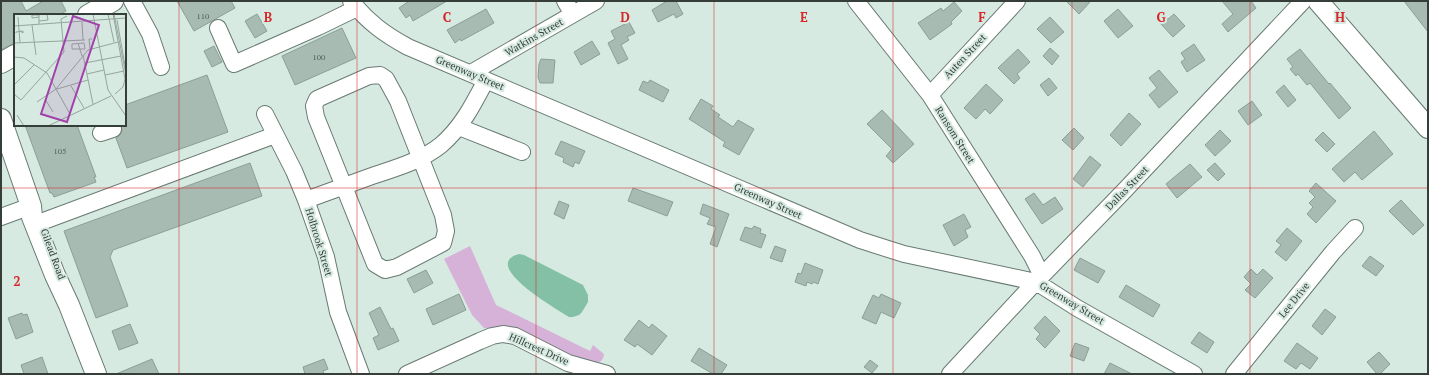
<svg xmlns="http://www.w3.org/2000/svg" width="1429" height="375" font-family="'PT Serif',serif">
<style>
.green{fill:#d6b2d9}
.water{fill:#83c0a5}
.building{fill:#a8bbb2;stroke:#8b9f96}
.lines{fill:none;stroke-linecap:round;stroke-linejoin:round}
.minor-casing{stroke:#687a72;stroke-width:18}
.major-casing{stroke:#687a72;stroke-width:22}
.minor{stroke:#fff;stroke-width:16}
.major{stroke:#fff;stroke-width:20}
.grid{fill:none;stroke:#d62828;stroke-width:1;stroke-opacity:0.55}
.labels{text-anchor:middle;dominant-baseline:central;stroke-width:4;stroke-linejoin:round;paint-order:stroke}
.number-label{font-size:8px;fill:#525d58}
.street-label{font-size:10px;fill:#363e3a;stroke:#d6eae1}
.inset-road{fill:none;stroke:#96a59e;stroke-width:1}
.view{fill:#a142ab;fill-opacity:0.15;stroke:#a142ab;stroke-width:2}
.inset-edge{fill:none;stroke:#363e3a;stroke-width:2}
.grid-label{font-size:13px;text-anchor:middle;font-weight:bold;fill:#d62828;stroke:#d6eae1;stroke-width:4;stroke-linejoin:round;paint-order:stroke}
</style>
<rect width="100%" height="100%" fill="#d6eae1"/>
<path class="green" d="M470,246L496,305L590,351L593,345L604,354C603,363 597,364 589,364L513,327L491,329L484,328L472,315L444,259Z"/>
<path class="water" d="M519,254L524,255L583,285L588,295V302L582,312L579,315L573,317H569C558,310 479,265 519,254Z"/>
<path class="building" d="M1,1H21L26,11L43,1H61L66,11L59,15H15V43L1,50Z
M177,1H231L235,8L194,31Z
M409,1H447L413,21L410,15L406,18L399,8Z
M667,1H676L683,14L676,18L674,14L658,22L652,10Z
M1066,1H1091L1079,14Z
M1222,1H1251L1256,8L1228,32L1222,24L1233,14Z
M1404,1H1428V32Z
M954,2L962,11L951,22L952,24L930,40L918,23L941,8L943,11Z
M486,9L494,23L461,41L460,39L455,43L447,30Z
M1118,9L1133,26L1118,38L1104,21Z
M257,14L267,31L255,38L245,21Z
M1174,14L1185,26L1173,37L1160,23L1166,17L1168,19Z
M1050,17L1064,32L1051,43L1037,29Z
M629,22L635,33L627,37L629,40L621,45L628,59L618,64L608,43L615,39L611,31Z
M342,28L356,58L295,85L282,56Z
M592,41L600,54L581,65L574,52Z
M1194,44L1205,60L1187,72L1181,62L1185,59L1181,53Z
M214,46L222,62L212,67L204,51Z
M1050,48L1059,56L1052,65L1043,56Z
M1018,49L1030,62L1017,74L1020,78L1014,84L998,68Z
M1300,49L1329,84L1330,83L1351,108L1339,119L1310,83L1307,85L1298,74L1296,76L1290,69L1293,67L1287,59Z
M541,59L555,60L553,83H540L538,77L539,64Z
M1159,70L1178,92L1159,108L1149,95L1157,88L1149,78Z
M207,75L228,132L127,168L116,138L120,135L122,131L121,125H125V105Z
M1049,78L1057,88L1048,96L1040,85Z
M650,80L669,90L663,102L639,90L643,81L648,83Z
M986,84L1003,100L990,114L985,109L976,119L964,108Z
M1284,85L1296,100L1288,107L1276,92Z
M701,99L713,106L711,109L720,115L718,117L733,127L738,120L754,129L739,155L723,146L725,142L689,119Z
M1252,101L1262,115L1248,125L1238,111Z
M882,110L914,144L893,163L886,156L892,149L867,124Z
M1129,113L1141,124L1121,146L1110,135Z
M25,125H77L96,177H94L96,182L54,197L52,193H50Z
M1074,128L1084,138L1073,150L1062,140Z
M1220,130L1231,141L1215,156L1205,145Z
M1374,131L1393,154L1362,180L1355,172L1344,182L1332,169Z
M1323,132L1335,144L1327,152L1315,140Z
M561,141L585,151L579,164L575,162L573,167L563,162L564,158L555,154Z
M1090,156L1101,165L1083,187L1073,179Z
M250,163L262,196L113,250L110,257L128,306L96,318L64,231Z
M1215,163L1225,174L1218,181L1207,170Z
M1190,164L1202,177L1177,198L1166,184Z
M1316,183L1336,201L1316,223L1307,214L1313,207L1309,203L1315,197L1309,191Z
M633,188L673,202L667,216L628,201Z
M1034,193L1043,205L1055,197L1063,209L1042,224L1025,199Z
M1401,200L1424,225L1413,235L1389,211Z
M559,201L569,205L564,219L554,214Z
M703,204L729,214L717,247L710,244L716,227L707,224L710,218L700,214Z
M964,214L971,227L965,230L968,237L954,246L943,225Z
M754,226L761,229L760,233L766,235L761,248L740,240L745,227L752,229Z
M1287,228L1302,241L1286,261L1275,252L1281,245L1276,241Z
M775,246L786,250L782,262L770,258Z
M1370,256L1384,266L1376,276L1362,266Z
M1080,258L1105,271L1098,283L1074,270Z
M805,263L823,270L818,284L813,282L812,284L807,282L806,286L795,282L798,273L801,274Z
M1251,269L1257,275L1263,269L1273,278L1255,298L1245,290L1251,284L1244,277Z
M426,270L433,283L414,293L407,279Z
M1126,285L1160,305L1153,317L1119,297Z
M459,294L466,310L433,325L426,309Z
M881,294L901,303L894,318L881,312L876,324L862,318L873,295L879,298Z
M380,307L391,329L393,328L399,341L378,350L373,338L379,335L369,313Z
M1325,309L1336,317L1322,335L1312,326Z
M22,313L23,315L27,314L33,332L16,339L8,318Z
M1045,316L1060,331L1045,348L1036,339L1040,334L1034,328Z
M639,320L649,328L652,324L667,336L652,355L637,344L635,347L624,340Z
M130,324L138,343L119,350L112,331Z
M1199,332L1214,342L1207,353L1191,343Z
M1075,343L1089,348L1084,361L1070,356Z
M1297,343L1318,358L1310,369L1301,363L1296,369L1284,361Z
M699,348L727,365L721,374H713L691,361Z
M1379,352L1390,364L1380,374H1377L1367,362Z
M42,357L48,374H24L21,365Z
M152,359L159,374H116Z
M324,359L328,369L323,371L324,374H305L303,367Z
M870,360L878,366L872,373L864,367Z
M1110,363L1132,374H1104Z"/>
<g class="lines">
<defs>
<path id="minor" d="M132,1L150,34L161,67
M351,1C368,22 384,34 408,47L860,240L904,254L1036,282L1077,308L1194,374
M565,1L573,14
M856,1L930,95L1032,256L1042,276
M218,28L234,64L318,27L357,8
M471,73L596,1
M380,75L386,79L398,101L443,215L446,231L443,243L397,267L385,270L375,264L316,117L314,106L317,99L369,76Z
M930,95L1017,1
M265,114L294,171L306,200L326,257L338,312L361,374
M459,127L522,152
M101,133L113,129
M306,200C328,192 350,184 372,176C396,168 421,161 441,145C462,127 474,103 486,80
M1,217L31,206
M41,222L275,135
M407,374L480,341L492,336L503,334L515,336L568,363L607,374
M950,374L1029,289L1124,191L1303,1
M1234,374L1333,252L1355,228"/>
<path id="major" d="M1318,1L1428,128
M88,15L113,1
M1,63L15,55
M1,119L31,206L32,217L55,275L69,305L96,374"/>
</defs>
<use href="#minor" class="minor-casing"/>
<use href="#major" class="major-casing"/>
<use href="#minor" class="minor"/>
<use href="#major" class="major"/>
</g>
<path class="grid" d="M179,1V374M357,1V374M536,1V374M714,1V374M893,1V374M1072,1V374M1250,1V374M1,188H1428"/>
<g class="labels">
<g class="number-label">
<text x="203" y="16">110</text>
<text x="319" y="57">100</text>
<text x="60" y="151">105</text>
</g>
<g class="street-label">
<text transform="translate(534 37) rotate(-30)">Watkins Street</text>
<text transform="translate(965 56) rotate(-47)">Auten Street</text>
<text transform="translate(470 73) rotate(23)">Greenway Street</text>
<text transform="translate(955 135) rotate(58)">Ransom Street</text>
<text transform="translate(1127 188) rotate(-46)">Dallas Street</text>
<text transform="translate(768 201) rotate(24)">Greenway Street</text>
<text transform="translate(319 242) rotate(73)">Holbrook Street</text>
<text transform="translate(53 254) rotate(70)">Gilead Road</text>
<text transform="translate(1294 300) rotate(-51)">Lee Drive</text>
<text transform="translate(1072 303) rotate(31)">Greenway Street</text>
<text transform="translate(539 349) rotate(24)">Hillcrest Drive</text>
</g>
</g>
<g transform="translate(14 14)">
<rect width="112" height="112" fill="#d6eae1"/>
<path class="inset-road" d="M79,0L94,76L112,102M94,0L100,28M99,0L111,65L109,73L101,80M100,0L112,61M4,3L6,29M25,3L18,4V1H25V10M103,6L112,57M25,7L34,6L33,0M68,8L69,26M18,11L22,41M0,12L112,4M2,19V18L9,17V19L6,17M0,29L71,26M64,29L68,42M70,29L71,35H58V30ZM76,35L75,25H78M69,41L79,90M0,43L10,44L33,59L56,100M71,49L107,42M73,60L90,56M91,61L110,57M0,71L20,51M57,72L70,94M43,75L74,66M0,80L7,86L50,38L47,5L53,2M31,85L39,98M23,88L42,75L74,36L104,28M3,101L10,112M34,112L97,82"/>
<path class="view" d="M59,2L85,11L53,108L27,100Z"/>
<rect width="112" height="112" class="inset-edge"/>
</g>
<g class="grid-label">
<text x="268" y="22">B</text>
<text x="447" y="22">C</text>
<text x="625" y="22">D</text>
<text x="804" y="22">E</text>
<text x="982" y="22">F</text>
<text x="1161" y="22">G</text>
<text x="1340" y="22">H</text>
<text x="17" y="286">2</text>
</g>
<rect width="1429" height="375" fill="none" stroke="#363e3a" stroke-width="4"/>
</svg>
